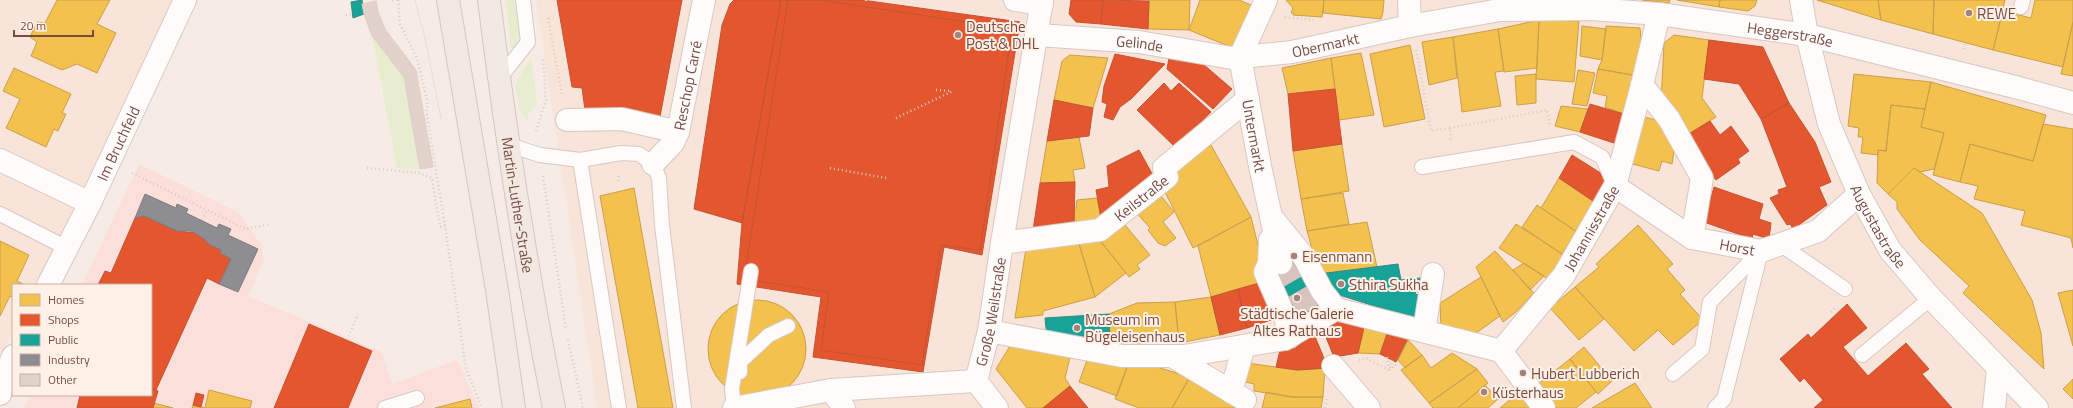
<svg xmlns="http://www.w3.org/2000/svg" width="2073" height="408" font-family="'Titillium Web',sans-serif">
<style>
.residential{fill:#f8e4d8}
.commercial{fill:#fbdfda}
.green{fill:#e7edce}
.homes{fill:#f2c14e;stroke:#cd9e4b}
.shops{fill:#e4572e;stroke:#c35335}
.public{fill:#17a398;stroke:#34897f}
.industry{fill:#8d8d92;stroke:#86797b}
.building{fill:#e3d2cc;stroke:#e0cdc7}
.lines{fill:none;stroke-linecap:round;stroke-linejoin:round}
.street-tunnel{stroke:#d6c4bd;stroke-width:22;stroke-dasharray:22 11;stroke-linecap:butt}
.lane-casing{stroke:#d8c8c3;stroke-width:16}
.street-casing{stroke:#d8c8c3;stroke-width:24}
.primary-casing{stroke:#d6c6c2;stroke-width:24}
.path{stroke:#d8cbc8;stroke-width:2.5;stroke-dasharray:1 3;stroke-linecap:butt}
.lane{stroke:#fefcfb;stroke-width:14}
.street{stroke:#fefcfb;stroke-width:22}
.primary{stroke:#f2e9e2;stroke-width:22}
.tram{stroke:#e2dfe3;stroke-width:1}
.poi-dot{fill:#a3837c;stroke:#fff0e6;stroke-width:1.5}
.labels{text-anchor:middle;dominant-baseline:central;stroke-width:4;stroke-linejoin:round;paint-order:stroke}
.poi-label{font-size:15px;fill:#764b44;stroke:#fff0e6;text-anchor:start}
.street-label{font-size:15px;fill:#764b44;stroke:#fff0e6}
</style>
<rect width="100%" height="100%" fill="#f6ece5"/>
<path class="residential" d="M0,0H172L85,185L35,285H13V329L0,360Z
M536,0H2073V408H597Z"/>
<path class="commercial" d="M139,164L238,212L261,244L264,260L248,296L382,352L392,384L457,360L479,408H24L30,395H151V285H82Z"/>
<path class="green" d="M506,0H514L520,37L514,48H511Z
M372,36L404,77L420,169L397,168Z
M531,57L537,103L527,116L528,122L520,110L515,85Z"/>
<path class="homes" d="M57,0H110L97,24L116,33L97,73L77,64L62,70L31,56L37,42L30,37L37,22L45,23Z
M1149,0H1190L1189,30L1148,29Z
M1200,0H1239L1251,5L1233,48L1189,30Z
M1324,0L1322,17L1293,15L1294,13H1291L1293,8L1286,0Z
M1324,0H1384L1383,12L1381,19L1323,13Z
M1642,0H1670L1669,3Z
M1677,0H1720L1719,7Z
M1720,0H1757L1755,6L1748,11L1719,7Z
M1817,0H1878L1881,20Z
M1878,0H1934L1933,34L1881,20Z
M1934,0H2005L1993,50L1933,34Z
M2035,0H2073V22L2063,67L1993,50L2003,11L2031,18Z
M1539,20L1579,21L1574,82L1536,79Z
M1539,20L1537,68L1504,72L1498,29Z
M2073,22V76L2061,74Z
M1582,26L1606,29L1602,60L1580,56Z
M1606,26L1640,28L1642,47L1638,76L1598,69L1602,60Z
M1498,29L1504,71L1495,72L1501,106L1462,112L1453,37Z
M1674,35L1709,40L1702,98L1716,117L1685,136L1661,102L1664,43Z
M1453,37L1457,78L1429,85L1422,42Z
M1410,45L1425,119L1384,127L1370,54Z
M1361,53L1374,115L1339,120L1331,58Z
M1070,55L1108,58L1093,108L1054,100L1062,61Z
M1331,58L1335,89L1288,94L1282,68Z
M14,68L71,94L62,113L66,114L58,131L54,129L46,147L6,128L20,99L3,91Z
M1598,69L1638,76L1627,115L1605,107L1607,96L1593,93Z
M1578,70L1595,73L1587,106L1572,104Z
M1536,74V103L1517,105L1515,76Z
M1854,74L1931,82L1925,109L1891,105L1886,151L1878,150V155L1861,153L1863,137H1858L1859,128L1848,126Z
M1931,82L2046,115L2033,161L1970,144L1960,182L1933,175L1944,133L1921,127Z
M1891,105L1925,109L1921,127L1944,133L1934,169L1920,172L1914,168L1888,194L1877,183L1878,150L1886,151Z
M1561,106L1588,109L1580,132L1555,126Z
M1637,115L1667,123L1676,139L1672,164L1662,161L1659,171L1625,162Z
M2043,124L2073,129V248L2071,238L2021,225L2025,211L1974,199L1978,186L1960,182L1970,144L2033,161Z
M1079,137L1085,168L1073,170L1075,182L1040,183L1047,141Z
M1342,144L1349,191L1301,199L1293,151Z
M1211,145L1251,217L1193,248L1163,188L1172,165Z
M1914,168L1982,213L2032,300L2041,333L2044,369L1963,293L1969,286L1920,240L1897,209V202L1888,194Z
M1559,178L1593,201L1577,232L1541,208Z
M634,188L673,408H638L600,196Z
M1157,191L1174,212L1163,222L1176,238L1165,246L1158,243L1148,230L1150,228L1135,211Z
M1343,193L1349,224L1307,231L1301,199Z
M1097,198L1101,218L1074,225V208H1076L1077,200Z
M1537,205L1577,232L1562,254L1522,227Z
M1251,217L1267,281L1211,297L1198,246Z
M1121,220L1150,255L1137,265L1140,269L1129,277L1098,238Z
M1367,222L1377,267L1319,274L1307,231Z
M1516,224L1565,256L1548,279L1499,248Z
M1638,225L1673,264L1667,269L1685,290L1680,294L1703,320L1673,345L1658,330L1634,351L1575,287L1599,267L1596,264Z
M1077,237L1095,297L1043,311V315L1015,318L1026,248Z
M1077,237L1098,238L1126,273L1095,297Z
M0,241L29,255L17,281L23,284L13,285V297L10,296L0,316Z
M1495,251L1534,293L1516,312L1503,322L1476,267Z
M1524,263L1544,276L1530,290L1513,270Z
M1481,277L1500,316L1469,338L1441,327L1440,303Z
M1575,287L1604,319L1579,340L1550,308Z
M2073,290V346L2058,293Z
M1211,297L1220,335L1179,343L1175,302Z
M708 349a49 49 0 1 1 98 0a49 49 0 1 1-98 0Z
M1175,302L1178,333L1146,334L1147,347L1110,349L1109,314L1137,303Z
M1365,323L1388,331L1380,354L1358,353Z
M1408,340L1422,355L1405,368L1398,360Z
M1013,341L1071,353L1065,378L1070,386L1043,408H1027L996,369Z
M1584,347L1612,381L1598,394L1570,359Z
M1090,352L1128,365L1117,396L1079,382Z
M1452,353L1477,369L1429,403L1401,370L1422,355L1431,368Z
M1130,359L1190,377L1172,408H1139L1115,399Z
M1570,359L1596,392L1576,408H1556L1537,385Z
M1247,363L1297,370L1325,368L1323,397H1292L1254,391V384L1241,381Z
M1477,369L1488,383L1458,408H1433L1429,403Z
M1190,377L1237,408H1172Z
M2073,379V399L2063,389Z
M1635,383L1652,408H1592Z
M1485,385L1498,399L1488,408H1458Z
M209,390L252,401L250,408H192L193,405L205,408Z
M1266,392L1292,397H1323L1321,408H1262Z
M1519,392L1533,408H1500Z
M470,399L472,408H435Z
M154,403L173,408H153Z"/>
<path class="shops" d="M557,0H682L659,122L585,110L582,88L572,87Z
M734,0H781L742,223L694,209L722,25L730,4Z
M781,0H862L1020,22L982,255L944,247L923,372L813,357L821,297L737,284L742,223Z
M788,0H821L1012,29L980,250L941,245L922,365L821,350L829,292L744,279Z
M1071,0H1103L1101,24L1076,22L1069,14Z
M1103,0L1149,1L1148,29L1101,24Z
M1709,40L1763,47L1789,103L1761,119L1739,84L1704,79Z
M1115,54L1165,64L1131,99L1120,107L1113,120L1104,117L1107,104L1102,102L1104,86Z
M1169,58L1203,64L1232,89L1213,109L1167,69Z
M1164,83L1171,91L1179,83L1211,112L1175,147L1137,110Z
M1335,89L1342,144L1293,151L1288,94Z
M1054,100L1093,108L1089,136L1047,141Z
M1789,103L1815,142L1831,182L1819,187L1827,205L1793,229L1790,224L1787,225L1770,198L1779,194L1778,190L1787,187L1761,119Z
M1590,104L1627,115L1620,145L1580,132Z
M1710,121L1720,135L1731,126L1749,151L1738,159L1740,163L1716,180L1684,137Z
M1139,150L1155,179L1101,218L1096,190L1109,187L1107,166Z
M1572,155L1607,177L1593,201L1559,178Z
M1075,182L1074,225L1033,231L1040,183Z
M1714,187L1763,204L1759,219L1771,223L1769,239L1753,234L1752,239L1704,222Z
M139,216H144L177,231L196,233L210,245L221,250L220,253L231,259L219,284L207,278L156,390L151,388V285H98L105,271L111,273L135,218Z
M1267,281L1277,318L1247,328L1238,289Z
M1238,289L1247,328L1220,335L1211,297Z
M1847,304L1867,328L1843,347L1868,376L1906,343L1929,369L1922,374L1952,408H1814L1823,400L1804,378L1800,382L1780,359L1808,334L1811,338Z
M1319,320L1365,323L1358,353L1334,357Z
M309,324L372,351L348,408H274Z
M1388,331L1408,338L1396,362L1380,354Z
M1314,334L1328,368L1297,370L1276,367L1281,346L1294,349Z
M1070,386L1088,408H1043Z
M151,388L158,391L153,408H77L80,395H151Z
M196,393L204,395L201,407L193,405Z"/>
<path class="public" d="M362,0L364,14L353,18L351,2Z
M1297,254L1328,308L1298,328L1266,271Z
M1398,264L1401,280L1420,278L1415,294L1426,296L1419,320L1333,293L1319,274Z
M1109,314L1110,349L1047,337L1045,318Z"/>
<path class="industry" d="M145,194L176,208L177,204L188,209L186,213L217,228L219,224L231,229L228,235L258,249L238,292L219,284L231,259L220,253L221,250L210,245L203,238L191,231H177L144,216L135,218Z"/>
<path class="building" d="M376,1L378,12L385,29L416,70L433,167L420,169L404,77L372,36L364,14L362,4Z"/>
<g class="lines">
<path class="street-tunnel" d="M1281,263L1313,318"/>
<defs>
<path id="lane" d="M2021,7L2023,0
M499,79L528,42L523,0
M509,145L540,155L580,160L621,153L639,154L653,164L659,178L662,225L684,408
M580,160L619,408
M1422,167L1574,142L1602,157L1615,186
M0,214L67,248
M1780,244L1845,289
M1862,355L1931,298
M740,372V362L769,335L788,326
M1673,374L1702,349L1710,302L1761,251L1724,399L1715,408
M385,408L417,398
M734,408L732,389L751,271"/>
<g id="street">
<path d="M1015,0L1042,4"/>
<path d="M1409,0L1410,26"/>
<path id="s1" d="M1801,0L1807,35L1829,124L1859,194L1890,250L1931,298L2037,408"/>
<path id="s2" d="M1038,35L1139,42L1232,58L1292,52L1410,26L1500,10L1592,9L1659,14L1807,35L2019,88L2073,103"/>
<path id="s3" d="M1240,57L1260,166L1281,263"/>
<path d="M1240,57L1266,0"/>
<path d="M1642,85L1669,119L1702,178L1692,238"/>
<path id="s4" d="M567,120L622,119L678,132L704,0"/>
<path d="M0,160L90,203"/>
<path d="M653,164L673,143L678,132"/>
<path id="s5" d="M1615,186L1692,238L1761,251L1818,231L1859,194"/>
<path d="M1273,219L1304,257L1322,291L1336,309"/>
<path d="M1270,240L1269,263L1265,272L1287,322L1285,339"/>
<path id="s6" d="M1002,243L1100,230L1167,177L1164,168L1248,99"/>
<path id="s7" d="M48,285L90,203L185,0"/>
<path d="M989,331L1122,356H1184L1285,339L1336,309L1501,351L1544,408"/>
<path d="M1424,331L1433,274"/>
<path id="s8" d="M1501,351L1564,275L1615,186L1642,85L1659,14"/>
<path d="M1172,356L1245,400"/>
<path d="M1333,366L1369,408"/>
<path id="s9" d="M976,381L989,331L1002,243L1042,0"/>
<path d="M976,381L997,408"/>
<path d="M831,390L844,408"/>
<path d="M1231,392L1244,346"/>
<path d="M0,394L3,381L13,356"/>
<path d="M734,408L831,390L976,381"/>
<path d="M1994,408L1998,369"/>
</g>
<g id="primary">
<path d="M448,0L497,290L514,408"/>
<path id="s10" d="M489,0C506,137 527,273 554,408"/>
</g>
</defs>
<use href="#lane" class="lane-casing"/>
<use href="#street" class="street-casing"/>
<use href="#primary" class="primary-casing"/>
<path class="path" d="M392,0H396
M398,0L400,24L417,58L428,105L426,109L445,226
M866,1V0
M346,15L352,14
M1285,17L1314,20
M548,18L562,95
M1964,49L1966,42
M1416,50L1431,131L1450,128L1451,141
M936,90L951,91
M896,118L953,91
M1450,128L1547,110L1550,125
M536,131L546,100L543,58
M367,168L419,173L432,178L440,227L445,226L466,369L482,408
M830,168L886,178
M132,173L207,210
M543,176L566,329
M618,181L619,174
M202,220L207,210L246,229L271,224
M1831,312L1836,307
M347,340L358,314
M568,340L583,408
M1387,357L1389,370
M1359,360L1366,358L1389,370
M1390,368L1392,360
M1389,370L1399,362
M1325,408L1327,397"/>
<use href="#lane" class="lane"/>
<use href="#street" class="street"/>
<use href="#primary" class="primary"/>
<path class="tram" d="M415,0L425,38L441,119"/>
</g>
<g class="poi-dot">
<circle cx="1969" cy="13" r="4"/>
<circle cx="958" cy="35" r="4"/>
<circle cx="1294" cy="256" r="4"/>
<circle cx="1341" cy="284" r="4"/>
<circle cx="1297" cy="298" r="4"/>
<circle cx="1077" cy="328" r="4"/>
<circle cx="1523" cy="373" r="4"/>
<circle cx="1484" cy="392" r="4"/>
</g>
<g class="labels">
<g class="poi-label">
<text x="1977" y="13">REWE</text>
<text x="966" y="26">Deutsche<tspan x="966" dy="17">Post &amp; DHL</tspan></text>
<text x="1302" y="256">Eisenmann</text>
<text x="1349" y="284">Sthira Sukha</text>
<text x="1297" y="313" text-anchor="middle">Städtische Galerie<tspan x="1297" dy="17">Altes Rathaus</tspan></text>
<text x="1085" y="319">Museum im<tspan x="1085" dy="17">Bügeleisenhaus</tspan></text>
<text x="1531" y="373">Hubert Lubberich</text>
<text x="1492" y="392">Küsterhaus</text>
</g>
<g class="street-label">
<text stroke="none"><textPath href="#s2" startOffset="760">Heggerstraße</textPath></text>
<text stroke="none"><textPath href="#s2" startOffset="102">Gelinde</textPath></text>
<text stroke="none"><textPath href="#s2" startOffset="290">Obermarkt</textPath></text>
<text stroke="none"><textPath href="#s4" startOffset="160">Reschop Carré</textPath></text>
<text stroke="none"><textPath href="#s3" startOffset="80">Untermarkt</textPath></text>
<text stroke="none"><textPath href="#s7" startOffset="158">Im Bruchfeld</textPath></text>
<text stroke="none"><textPath href="#s6" startOffset="151">Keilstraße</textPath></text>
<text stroke="none"><textPath href="#s10" startOffset="207">Martin-Luther-Straße</textPath></text>
<text stroke="none"><textPath href="#s1" startOffset="241">Augustastraße</textPath></text>
<text stroke="none"><textPath href="#s8" startOffset="153">Johannisstraße</textPath></text>
<text stroke="none"><textPath href="#s5" startOffset="139">Horst</textPath></text>
<text stroke="none"><textPath href="#s9" startOffset="71">Große Weilstraße</textPath></text>
</g>
</g>
<rect x="12" y="284" width="140" height="112" fill="#fff0e6" stroke="#c8aea5"/>
<rect x="20" y="294" width="20" height="12" fill="#f2c14e" stroke="#c8aea5"/>
<text x="48" y="304" font-size="12" fill="#764b44">Homes</text>
<rect x="20" y="314" width="20" height="12" fill="#e4572e" stroke="#c8aea5"/>
<text x="48" y="324" font-size="12" fill="#764b44">Shops</text>
<rect x="20" y="334" width="20" height="12" fill="#17a398" stroke="#c8aea5"/>
<text x="48" y="344" font-size="12" fill="#764b44">Public</text>
<rect x="20" y="354" width="20" height="12" fill="#8d8d92" stroke="#c8aea5"/>
<text x="48" y="364" font-size="12" fill="#764b44">Industry</text>
<rect x="20" y="374" width="20" height="12" fill="#e3d2cc" stroke="#c8aea5"/>
<text x="48" y="384" font-size="12" fill="#764b44">Other</text>
<path d="M14 30v6h79v-6" fill="none" stroke="#764b44" stroke-width="2"/>
<text x="20" y="30" font-size="12" fill="#764b44" stroke="#fff0e6" stroke-width="3" paint-order="stroke">20 m</text>
</svg>
